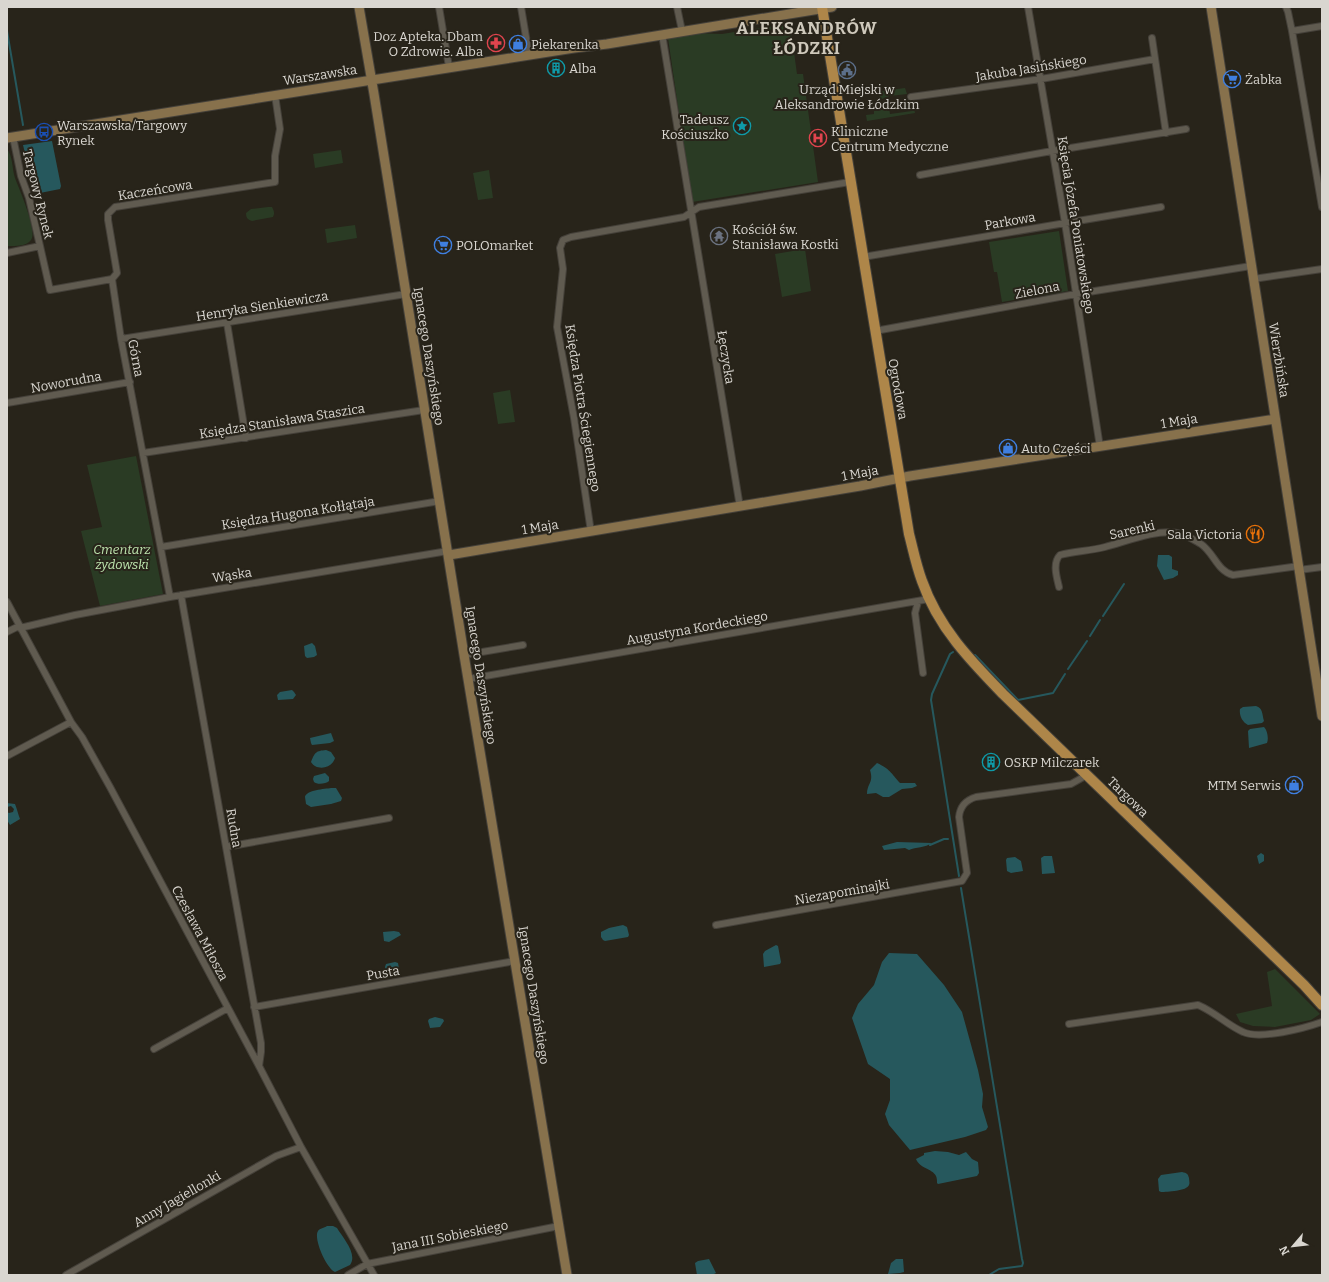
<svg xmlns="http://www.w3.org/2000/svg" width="1329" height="1282" font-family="Bitter,serif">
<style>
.green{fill:#2a3b24}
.water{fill:#26585d}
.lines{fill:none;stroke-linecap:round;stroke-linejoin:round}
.stream{stroke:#26585d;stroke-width:2}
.street-casing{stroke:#45413a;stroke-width:8}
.secondary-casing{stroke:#45413a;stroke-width:11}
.primary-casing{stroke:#45413a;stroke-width:12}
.street{stroke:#605b50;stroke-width:6}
.secondary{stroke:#87714c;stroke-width:9}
.primary{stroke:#ae8649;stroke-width:10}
.labels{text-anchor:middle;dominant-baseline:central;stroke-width:4;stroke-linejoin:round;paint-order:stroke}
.poi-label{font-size:13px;fill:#d9d6d0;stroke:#28241a;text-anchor:start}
.street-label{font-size:13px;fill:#d9d6d0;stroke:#28241a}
.park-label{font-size:13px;font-style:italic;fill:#bde4ae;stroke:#28241a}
.district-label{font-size:17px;font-weight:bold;letter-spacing:1px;fill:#cec8bb;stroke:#28241a}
</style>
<rect width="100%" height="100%" fill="#28241a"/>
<path class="green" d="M790,23L797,74H803L818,182L692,202L668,38L693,33L722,34Z
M905,88L907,94L890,96V90Z
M889,90V96L880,100L879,92Z
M913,103L915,113L867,121L866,115L874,114V111L889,108L890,114L912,111L911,104Z
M7,149C13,156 12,169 15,178C19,189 38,231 31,240C26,247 14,246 7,246Z
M341,150L343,163L315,168L313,154Z
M489,170L493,198L478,200L473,173Z
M268,207H272C274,211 275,213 273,217L252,221C248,220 246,218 246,213L251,209Z
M355,225L357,238L327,243L325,229Z
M1059,231L1068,291L1002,302L997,272H994L989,242Z
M805,249L811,291L782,297L775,254Z
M510,390L515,422L498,424L493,393Z
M136,456L163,594L100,606L81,531L102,527L87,465Z
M1275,969L1320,1014L1311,1020L1275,1027L1253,1026L1240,1022L1236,1014L1272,1006L1267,972Z"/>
<path class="water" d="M52,141L61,186L60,189L35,194L33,187L23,145Z
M1158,555H1169L1172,557V569L1178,571V575L1173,578L1164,580L1157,566Z
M312,643L315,646L317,655L314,657L307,658L305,656L304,646Z
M292,690L294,692L296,695L293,699L278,700L277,695L280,692Z
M1256,706C1263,708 1262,714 1264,721L1262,723L1248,725C1242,722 1239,715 1240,709L1243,707Z
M1264,727C1267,730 1269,738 1267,743L1249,748L1248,731L1250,729Z
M331,733L334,741L330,743L312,745L311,743L310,738Z
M326,750L331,752L335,758C332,769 316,771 311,762C315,752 316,751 326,750Z
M877,763C890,769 891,773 900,783H915L917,786L912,788L902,789L889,797H883L876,793L867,794C867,783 874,783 870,770Z
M325,773L329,777V781C326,784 317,785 314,782L313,779L314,776Z
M331,788H336L342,798L341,801L331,804L311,807L306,804C306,803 305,797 305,797C306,790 325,789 331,788Z
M7,803L15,804C17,809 18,814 20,819L10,825L7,820V812L9,813L13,812L14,809L11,806L7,807Z
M897,842L932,843C925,848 916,847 909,850L905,848L884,850L882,846Z
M1261,853L1264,855V861L1259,864L1257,856Z
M1044,856H1052L1055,873L1042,874L1041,858Z
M1015,857L1021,861L1023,871L1011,873L1007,871L1006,860L1007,858Z
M623,925L627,927L629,935L628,937L605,941L603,940L601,937V932L609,928Z
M394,931L399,932L401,935L389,942L384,941L383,932Z
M776,945L778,946L781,962L780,964L764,967L763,954L765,951Z
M889,953L917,954L944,985L962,1012L978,1070L983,1094L982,1107L988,1127L986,1130L965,1137L910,1150L889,1125L885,1114L890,1100V1079L868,1064L852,1018L858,1004L874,985L882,962Z
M395,962L398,963L399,969L389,972L386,971L385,967L386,964Z
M435,1017L443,1019L444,1021L440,1027L430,1028L428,1021L429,1019Z
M935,1151L948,1152L959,1155L966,1152L972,1159L978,1162L979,1173L977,1176L938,1184L937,1183C937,1181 937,1178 936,1176C932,1168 920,1169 916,1159L924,1155V1153Z
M1182,1172C1187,1173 1188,1174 1189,1178C1189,1180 1190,1183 1189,1185C1187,1191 1167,1192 1161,1192L1159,1191L1158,1179L1161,1175Z
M327,1226H333L337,1228C343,1238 358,1254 350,1265L335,1272C327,1269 313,1239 318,1231C320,1228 324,1228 327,1226Z
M709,1259L716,1273L712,1275H697L695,1263L698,1261Z
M896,1259H903L904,1272L900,1273L888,1274L891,1263Z"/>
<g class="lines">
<path class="stream" d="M7,31L23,125
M1103,616L1124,584
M1090,636L1100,620
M953,652L950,654L932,694L931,700L959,876
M975,655L1018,700L1053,693L1065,674
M1068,669L1087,641
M930,845L944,839H948
M961,888L1022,1259L1023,1263L1022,1266L999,1269L989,1275"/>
<defs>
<path id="street" d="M439,7L449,67
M521,7L529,55
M677,7L682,31
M1028,7L1065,223L1100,447
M1286,7L1288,12L1292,31
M1322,26L1292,31L1322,207
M662,34L740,507
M1152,38L1166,133
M911,97L1041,79L1155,59
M920,175L1052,151L1186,129
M40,246L50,290L112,279
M7,253L40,246L29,198L21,176L13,137
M863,257L1161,207
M112,279L117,273L108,220V214L115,207L275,182V156L280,129L275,95
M112,279L121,339L170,597
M1253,279L1322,269
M227,323L246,438
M875,331L1076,294L1251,266
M121,339L406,294
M7,403L130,382
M143,453L424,410
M591,532L574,418L557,327L563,269L560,248L563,240L571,237L684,217L699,207L850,182
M161,547L440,501
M1299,570L1322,567
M1059,587C1057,578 1052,563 1060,555C1075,551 1090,551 1105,547C1125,542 1156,529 1177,533C1185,534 1194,540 1201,544C1214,553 1218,572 1233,575L1299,566
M181,595L261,1043V1052L259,1066
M7,602L71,722L82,737L110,787L259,1066L301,1147L374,1275
M918,602L915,613L923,673
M20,628L75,615L170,597L448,551
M7,632L19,626
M464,655L523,645
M468,679L929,599
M7,756L71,722
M226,847L389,818
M716,925L962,881L967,873L959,817C960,806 966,800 976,797L1071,784L1087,775
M254,1007L515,961
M1069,1024L1198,1005C1215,1012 1227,1025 1243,1032C1260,1040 1305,1028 1322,1022
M154,1049L228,1008
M66,1275L276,1156L301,1147
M348,1275L367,1264L377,1262L559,1226"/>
<path id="secondary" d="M359,7L374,94L464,655L567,1275
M1211,7L1322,716
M7,138L574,48L607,44L832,7
M449,555L860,486L910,476L1275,419"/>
<path id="primary" d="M822,7L909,534C913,549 916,565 922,581C938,627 970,660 1003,694L1304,985L1322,1005"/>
</defs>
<use href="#street" class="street-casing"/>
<use href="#secondary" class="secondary-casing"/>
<use href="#primary" class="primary-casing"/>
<use href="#street" class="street"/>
<use href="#secondary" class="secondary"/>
<use href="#primary" class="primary"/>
</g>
<defs>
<symbol id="pharmacy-ring" viewBox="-11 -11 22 22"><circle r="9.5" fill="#28241a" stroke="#e0444e" stroke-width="1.5"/><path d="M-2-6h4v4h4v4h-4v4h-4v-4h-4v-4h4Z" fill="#e0444e"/></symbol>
<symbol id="shop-ring" viewBox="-11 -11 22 22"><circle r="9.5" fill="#28241a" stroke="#3f7fe0" stroke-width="1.5"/><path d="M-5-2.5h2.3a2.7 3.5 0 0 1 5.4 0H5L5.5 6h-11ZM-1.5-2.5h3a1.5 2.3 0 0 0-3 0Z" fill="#3f7fe0"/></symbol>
<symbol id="building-ring" viewBox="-11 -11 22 22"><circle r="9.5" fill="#28241a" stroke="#0f9aa8" stroke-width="1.5"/><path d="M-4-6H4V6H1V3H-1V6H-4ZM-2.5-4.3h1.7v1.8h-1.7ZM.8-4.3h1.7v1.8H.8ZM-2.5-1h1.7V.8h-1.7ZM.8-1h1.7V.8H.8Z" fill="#0f9aa8"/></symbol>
<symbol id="civic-ring" viewBox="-11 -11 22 22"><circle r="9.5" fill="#28241a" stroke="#5c6f8a" stroke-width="1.5"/><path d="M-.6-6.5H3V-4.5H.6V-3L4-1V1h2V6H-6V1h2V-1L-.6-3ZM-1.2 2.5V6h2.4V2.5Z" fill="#5c6f8a"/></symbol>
<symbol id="supermarket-ring" viewBox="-11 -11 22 22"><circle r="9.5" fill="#28241a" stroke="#3f7fe0" stroke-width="1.5"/><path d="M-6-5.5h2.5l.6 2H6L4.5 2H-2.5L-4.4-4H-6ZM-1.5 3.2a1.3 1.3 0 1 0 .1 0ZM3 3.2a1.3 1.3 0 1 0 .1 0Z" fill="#3f7fe0"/></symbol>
<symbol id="sight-ring" viewBox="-11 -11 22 22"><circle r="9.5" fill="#28241a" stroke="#0f9aa8" stroke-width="1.5"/><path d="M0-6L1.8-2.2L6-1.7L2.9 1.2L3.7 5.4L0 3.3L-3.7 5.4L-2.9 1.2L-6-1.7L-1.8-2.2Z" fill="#0f9aa8"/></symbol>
<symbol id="bus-ring" viewBox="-11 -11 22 22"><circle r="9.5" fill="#28241a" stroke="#1a4fb4" stroke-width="1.5"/><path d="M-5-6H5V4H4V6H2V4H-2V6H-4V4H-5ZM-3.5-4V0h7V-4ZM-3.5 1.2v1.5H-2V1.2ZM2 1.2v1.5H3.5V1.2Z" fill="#1a4fb4"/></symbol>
<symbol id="hospital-ring" viewBox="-11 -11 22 22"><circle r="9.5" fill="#28241a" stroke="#e0444e" stroke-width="1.5"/><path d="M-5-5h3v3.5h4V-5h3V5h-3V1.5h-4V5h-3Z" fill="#e0444e"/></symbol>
<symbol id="temple-ring" viewBox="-11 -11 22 22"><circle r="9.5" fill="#28241a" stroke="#6b7280" stroke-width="1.5"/><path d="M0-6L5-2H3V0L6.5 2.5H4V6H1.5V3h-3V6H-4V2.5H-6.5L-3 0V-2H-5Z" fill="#6b7280"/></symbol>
<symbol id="restaurant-ring" viewBox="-11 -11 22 22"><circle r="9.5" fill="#28241a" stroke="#e8710a" stroke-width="1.5"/><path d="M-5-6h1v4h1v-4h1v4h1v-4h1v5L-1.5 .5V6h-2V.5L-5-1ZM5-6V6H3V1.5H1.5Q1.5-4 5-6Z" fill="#e8710a"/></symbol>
</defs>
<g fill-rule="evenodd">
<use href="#pharmacy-ring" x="486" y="33" width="20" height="20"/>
<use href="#shop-ring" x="508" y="34" width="20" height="20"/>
<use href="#building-ring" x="546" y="58" width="20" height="20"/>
<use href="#civic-ring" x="837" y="60" width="20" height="20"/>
<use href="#supermarket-ring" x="1222" y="69" width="20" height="20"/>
<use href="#sight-ring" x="732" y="116" width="20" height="20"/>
<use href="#bus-ring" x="34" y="122" width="20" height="20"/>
<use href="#hospital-ring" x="808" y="128" width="20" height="20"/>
<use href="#temple-ring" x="709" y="226" width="20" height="20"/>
<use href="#supermarket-ring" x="433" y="235" width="20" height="20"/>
<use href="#shop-ring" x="998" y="438" width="20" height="20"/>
<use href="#restaurant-ring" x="1245" y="524" width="20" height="20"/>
<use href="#building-ring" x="981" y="752" width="20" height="20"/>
<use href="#shop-ring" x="1284" y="775" width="20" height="20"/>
</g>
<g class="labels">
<g class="poi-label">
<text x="483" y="36" text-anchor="end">Doz Apteka. Dbam<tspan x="483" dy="15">O Zdrowie. Alba</tspan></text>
<text x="531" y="44">Piekarenka</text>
<text x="569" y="68">Alba</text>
<text x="1245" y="79">Żabka</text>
<text x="847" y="89" text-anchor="middle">Urząd Miejski w<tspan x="847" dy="15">Aleksandrowie Łódzkim</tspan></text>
<text x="729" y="119" text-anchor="end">Tadeusz<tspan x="729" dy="15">Kościuszko</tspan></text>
<text x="57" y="125">Warszawska/Targowy<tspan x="57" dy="15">Rynek</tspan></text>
<text x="831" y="131">Kliniczne<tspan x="831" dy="15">Centrum Medyczne</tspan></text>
<text x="732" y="229">Kościół św.<tspan x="732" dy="15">Stanisława Kostki</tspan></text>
<text x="456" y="245">POLOmarket</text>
<text x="1021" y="448">Auto Części</text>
<text x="1242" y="534" text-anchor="end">Sala Victoria</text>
<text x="1004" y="762">OSKP Milczarek</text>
<text x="1281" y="785" text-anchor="end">MTM Serwis</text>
</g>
<g class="street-label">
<text transform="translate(1031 68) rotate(-9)">Jakuba Jasińskiego</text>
<text transform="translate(320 75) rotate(-9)">Warszawska</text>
<text transform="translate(155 190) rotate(-9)">Kaczeńcowa</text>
<text transform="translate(38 194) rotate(76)">Targowy Rynek</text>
<text transform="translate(1010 221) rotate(-10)">Parkowa</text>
<text transform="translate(1076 225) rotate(81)">Księcia Józefa Poniatowskiego</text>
<text transform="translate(1037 290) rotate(-11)">Zielona</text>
<text transform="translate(262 306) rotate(-9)">Henryka Sienkiewicza</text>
<text transform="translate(429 356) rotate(81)">Ignacego Daszyńskiego</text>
<text transform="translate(726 357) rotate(81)">Łęczycka</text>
<text transform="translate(136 358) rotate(79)">Górna</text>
<text transform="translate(1279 360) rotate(81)">Wierzbińska</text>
<text transform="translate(66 382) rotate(-10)">Noworudna</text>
<text transform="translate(898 389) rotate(80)">Ogrodowa</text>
<text transform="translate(583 408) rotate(81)">Księdza Piotra Ściegiennego</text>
<text transform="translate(282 421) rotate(-9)">Księdza Stanisława Staszica</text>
<text transform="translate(1179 421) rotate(-9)">1 Maja</text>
<text transform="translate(860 473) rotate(-10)">1 Maja</text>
<text transform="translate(298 513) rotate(-9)">Księdza Hugona Kołłątaja</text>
<text transform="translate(540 527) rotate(-9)">1 Maja</text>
<text transform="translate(1132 530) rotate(-13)">Sarenki</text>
<text transform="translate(232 575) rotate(-9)">Wąska</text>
<text transform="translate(697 628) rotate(-10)">Augustyna Kordeckiego</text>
<text transform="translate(481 675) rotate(81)">Ignacego Daszyńskiego</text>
<text transform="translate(1128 797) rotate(44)">Targowa</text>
<text transform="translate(234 828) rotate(80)">Rudna</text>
<text transform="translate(842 892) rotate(-10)">Niezapominajki</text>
<text transform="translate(200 933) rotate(62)">Czesława Miłosza</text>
<text transform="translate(383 973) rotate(-10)">Pusta</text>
<text transform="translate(534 995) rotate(81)">Ignacego Daszyńskiego</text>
<text transform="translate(177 1199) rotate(-30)">Anny Jagiellonki</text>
<text transform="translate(450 1236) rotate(-11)">Jana III Sobieskiego</text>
</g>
<g class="park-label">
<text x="122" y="549">Cmentarz<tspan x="122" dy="15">żydowski</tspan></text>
</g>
<g class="district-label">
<text x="807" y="28">ALEKSANDRÓW<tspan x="807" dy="20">ŁÓDZKI</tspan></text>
</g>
</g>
<rect width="1329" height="1282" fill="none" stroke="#d9d6d0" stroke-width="16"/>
<g transform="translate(1293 1246) rotate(242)" stroke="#28241a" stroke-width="3" paint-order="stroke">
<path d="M0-3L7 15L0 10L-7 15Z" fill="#d9d6d0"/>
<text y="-6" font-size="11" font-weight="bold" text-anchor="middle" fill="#d9d6d0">N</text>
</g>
</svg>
